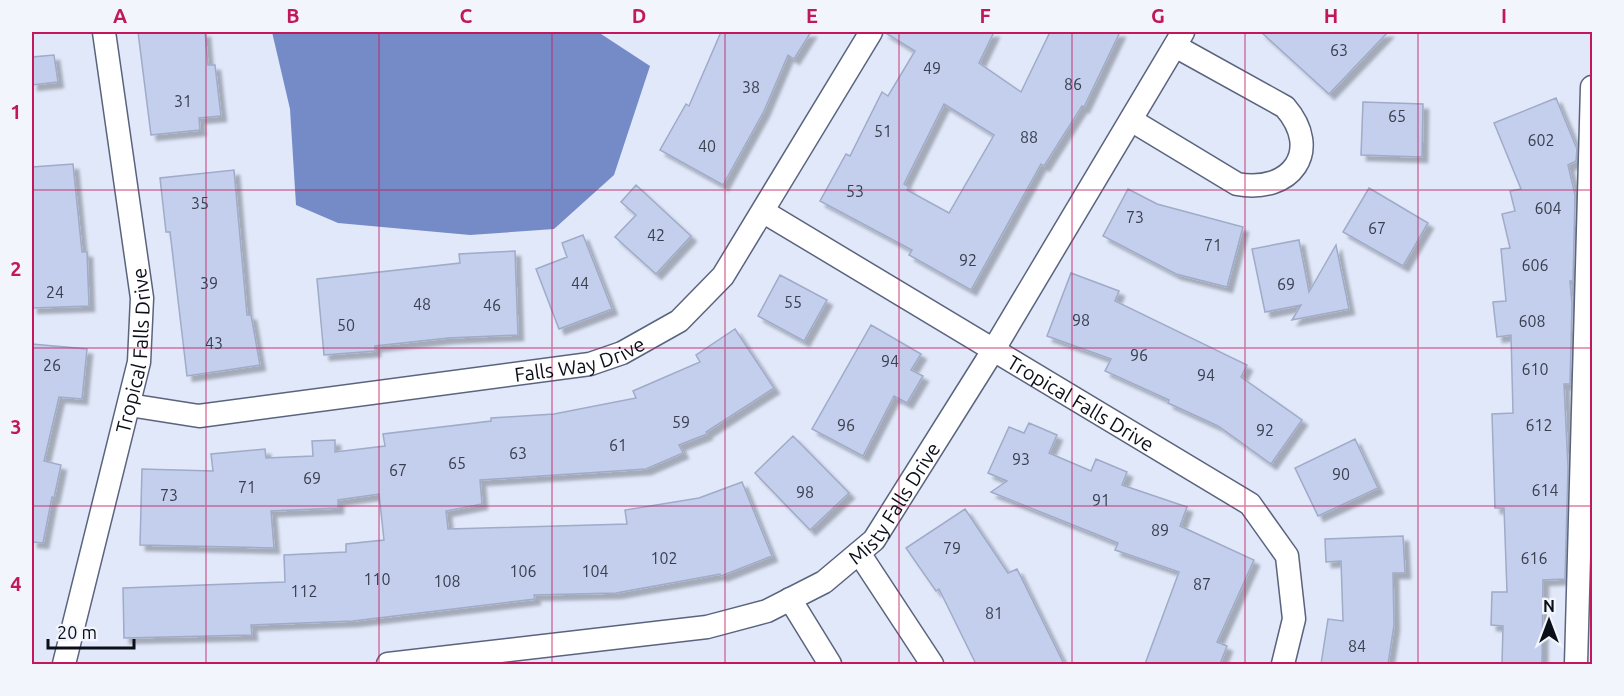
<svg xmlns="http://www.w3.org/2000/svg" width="1624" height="696" font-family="Ubuntu,sans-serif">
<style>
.water{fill:#758bc8}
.building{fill:#c3cfed;stroke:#9fabc7;stroke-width:1.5;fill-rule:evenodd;filter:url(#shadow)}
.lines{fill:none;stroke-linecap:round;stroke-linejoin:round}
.street-casing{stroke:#5a647e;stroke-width:25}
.street{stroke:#fff;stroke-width:22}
.grid{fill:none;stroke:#c2185b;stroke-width:1.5;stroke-opacity:0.55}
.labels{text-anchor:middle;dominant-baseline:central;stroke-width:6;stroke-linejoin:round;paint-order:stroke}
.number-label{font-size:16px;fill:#393f4e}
.street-label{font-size:20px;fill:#0b0f19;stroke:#f2f5fb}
.neatline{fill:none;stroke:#c2185b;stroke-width:2}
.grid-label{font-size:20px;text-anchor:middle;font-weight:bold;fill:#c2185b}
</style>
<defs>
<filter id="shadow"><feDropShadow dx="5.5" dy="5.5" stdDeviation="1.5" flood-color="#0004"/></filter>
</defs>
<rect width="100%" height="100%" fill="#e0e8fa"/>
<path class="water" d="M272,32H598L650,66L614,175L554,229L470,235L338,223L296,205L290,109Z"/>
<path class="building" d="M138,32H205L208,65H215L221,116L199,118L200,130L151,135Z
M721,32H811L794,59L788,55L764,111L723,185L660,150L686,104L689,106Z
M884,32H994L979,63L1021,92L1050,32H1120L1084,107L1082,106L1044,166L1041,164L971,290L909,255L912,250L820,201L846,154L850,156L882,92L888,96L915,51ZM944,104L994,135L949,213L907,190L909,187L904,184Z
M1261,32H1388L1329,94Z
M54,55L58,82L32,85V57Z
M1556,98L1577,149L1576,161L1568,165L1575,195L1573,281H1570L1572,304L1570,384H1564L1568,468L1565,579L1543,580L1542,664H1502L1503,626L1491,625L1492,592H1507L1504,508H1495L1492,414L1513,413L1511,335L1497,337L1493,302L1506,301L1501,249L1510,248L1502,214L1515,211L1510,191L1521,189L1494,123Z
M1363,102L1423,104L1422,157L1361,155Z
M73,164L82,252H87L89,306L32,308V167Z
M234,170L247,315H251L260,365L187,376L170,232H166L160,178Z
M636,185L691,236L656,274L615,237L636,215L621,202Z
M1369,188L1428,223L1403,266L1343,232Z
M1128,189L1157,204L1243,227L1227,287L1176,274L1103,236Z
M583,235L612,309L559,329L536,269L567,257L562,243Z
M1299,240L1309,292L1336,245L1349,309L1292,320L1301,305L1265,312L1252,249Z
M515,251L518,335L448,338L375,346V351L324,355L317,279L460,263L459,254Z
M1071,273L1119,291L1115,301L1247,365L1241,377L1302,420L1271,464L1218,426L1168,403L1169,400L1105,371L1111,359L1047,336Z
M780,275L827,300L804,341L758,316Z
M871,325L921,354L911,370L923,376L907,403L894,396L863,456L812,429Z
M735,329L774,388L706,432L707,434L679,445L683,453L646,469L480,480L482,504L446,511L448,529L627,524L625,510L699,498L742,482L772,556L721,576L720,574L616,593L534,595L535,599L353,621L251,625L252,635L124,638L123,588L285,582L284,555L346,552V544L384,540L379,494L338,500V508L271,511L274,548L140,545L142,469L213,471L211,454L265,449L266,458L313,456L312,441L335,440V452L385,446L383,434L491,421V418L554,414L636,398L633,391L700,362L696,355Z
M32,344L87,349L82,399L59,397L44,461L61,465L54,498L52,497L43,543L32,542Z
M1029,423L1057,435L1049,453L1091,471L1096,459L1127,472L1122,485L1187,507L1180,526L1254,560L1217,642L1227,646L1220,664H1145L1179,572L1115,550L1118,543L991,492L1007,481L988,473L1009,427L1024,433Z
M793,436L849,493L810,530L755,473Z
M1355,439L1378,488L1318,516L1295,468Z
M965,509L1008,573L1017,569L1064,664H976L939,589L936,591L906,548Z
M1403,536L1405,573H1393L1394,625L1388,664H1321L1328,619L1343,621L1341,561L1326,562L1325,539Z"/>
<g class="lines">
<defs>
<g id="street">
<path d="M1131,120L1237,184C1291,194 1323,151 1285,107L1175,46"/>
<path id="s1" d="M764,212L1250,504L1287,556L1294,619L1283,664"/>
<path id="s2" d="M129,405L199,416L590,364L622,353L679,321L723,276L871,32"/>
<path d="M859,553L932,664"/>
<path d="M790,599L830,664"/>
<path id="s3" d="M64,664L139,362L142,298L104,32"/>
<path id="s4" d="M388,664L707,627L767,611L824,582L874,540L994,349L1183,32"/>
<path d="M1576,664L1592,87"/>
</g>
</defs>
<use href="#street" class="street-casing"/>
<use href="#street" class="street"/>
</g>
<path class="grid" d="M206,32V664M379,32V664M552,32V664M725,32V664M899,32V664M1072,32V664M1245,32V664M1418,32V664M32,190H1592M32,348H1592M32,506H1592"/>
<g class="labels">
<g class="number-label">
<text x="1339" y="50">63</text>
<text x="932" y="68">49</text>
<text x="1073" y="84">86</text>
<text x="751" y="87">38</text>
<text x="183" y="101">31</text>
<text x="1397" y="116">65</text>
<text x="883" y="131">51</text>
<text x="1029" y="137">88</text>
<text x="1541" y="140">602</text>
<text x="707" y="146">40</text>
<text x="855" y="191">53</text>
<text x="200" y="203">35</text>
<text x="1548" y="208">604</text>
<text x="1135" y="217">73</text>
<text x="1377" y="228">67</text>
<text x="656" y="235">42</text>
<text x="1213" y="245">71</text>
<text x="968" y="260">92</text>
<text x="1535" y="265">606</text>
<text x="209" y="283">39</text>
<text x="580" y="283">44</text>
<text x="1286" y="284">69</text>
<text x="55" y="292">24</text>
<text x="793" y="302">55</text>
<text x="422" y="304">48</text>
<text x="492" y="305">46</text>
<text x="1081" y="320">98</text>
<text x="1532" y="321">608</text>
<text x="346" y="325">50</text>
<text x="214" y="343">43</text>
<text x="1139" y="355">96</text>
<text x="890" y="361">94</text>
<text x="52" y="365">26</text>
<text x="1535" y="369">610</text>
<text x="1206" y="375">94</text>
<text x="681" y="422">59</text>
<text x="846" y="425">96</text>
<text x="1539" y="425">612</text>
<text x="1265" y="430">92</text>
<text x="618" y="445">61</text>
<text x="518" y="453">63</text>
<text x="1021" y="459">93</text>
<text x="457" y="463">65</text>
<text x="398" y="470">67</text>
<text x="1341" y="474">90</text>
<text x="312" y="478">69</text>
<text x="247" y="487">71</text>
<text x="1545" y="490">614</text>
<text x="805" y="492">98</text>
<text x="169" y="495">73</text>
<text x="1101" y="500">91</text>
<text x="1160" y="530">89</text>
<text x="952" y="548">79</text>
<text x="664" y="558">102</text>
<text x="1534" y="558">616</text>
<text x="523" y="571">106</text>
<text x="595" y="571">104</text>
<text x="377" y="579">110</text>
<text x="447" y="581">108</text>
<text x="1202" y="584">87</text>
<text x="304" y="591">112</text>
<text x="994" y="613">81</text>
<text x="1357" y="646">84</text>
</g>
<g class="street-label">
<text stroke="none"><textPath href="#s3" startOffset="322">Tropical Falls Drive</textPath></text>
<text stroke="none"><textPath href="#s2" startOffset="456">Falls Way Drive</textPath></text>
<text stroke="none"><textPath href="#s1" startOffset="370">Tropical Falls Drive</textPath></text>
<text stroke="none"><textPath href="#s4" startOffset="554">Misty Falls Drive</textPath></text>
</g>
</g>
<rect width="1624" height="696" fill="none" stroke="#f2f5fb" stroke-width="66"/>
<g transform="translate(1549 621)" stroke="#f2f5fb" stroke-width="4.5" paint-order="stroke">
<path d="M0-4.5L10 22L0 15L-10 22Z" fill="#0b0f19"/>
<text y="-9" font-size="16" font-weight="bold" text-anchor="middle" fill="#0b0f19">N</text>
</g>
<path d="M48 639v9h86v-9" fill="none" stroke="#0b0f19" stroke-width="3"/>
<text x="57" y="639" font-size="18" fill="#0b0f19" stroke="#f2f5fb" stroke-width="4.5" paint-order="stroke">20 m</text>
<rect x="33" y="33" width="1558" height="630" class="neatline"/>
<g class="grid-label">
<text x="120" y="23">A</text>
<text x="293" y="23">B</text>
<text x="466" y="23">C</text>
<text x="639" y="23">D</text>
<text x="812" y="23">E</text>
<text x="985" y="23">F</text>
<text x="1158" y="23">G</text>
<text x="1331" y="23">H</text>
<text x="1504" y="23">I</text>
<text x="16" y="119">1</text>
<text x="16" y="276">2</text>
<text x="16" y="434">3</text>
<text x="16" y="591">4</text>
</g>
</svg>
